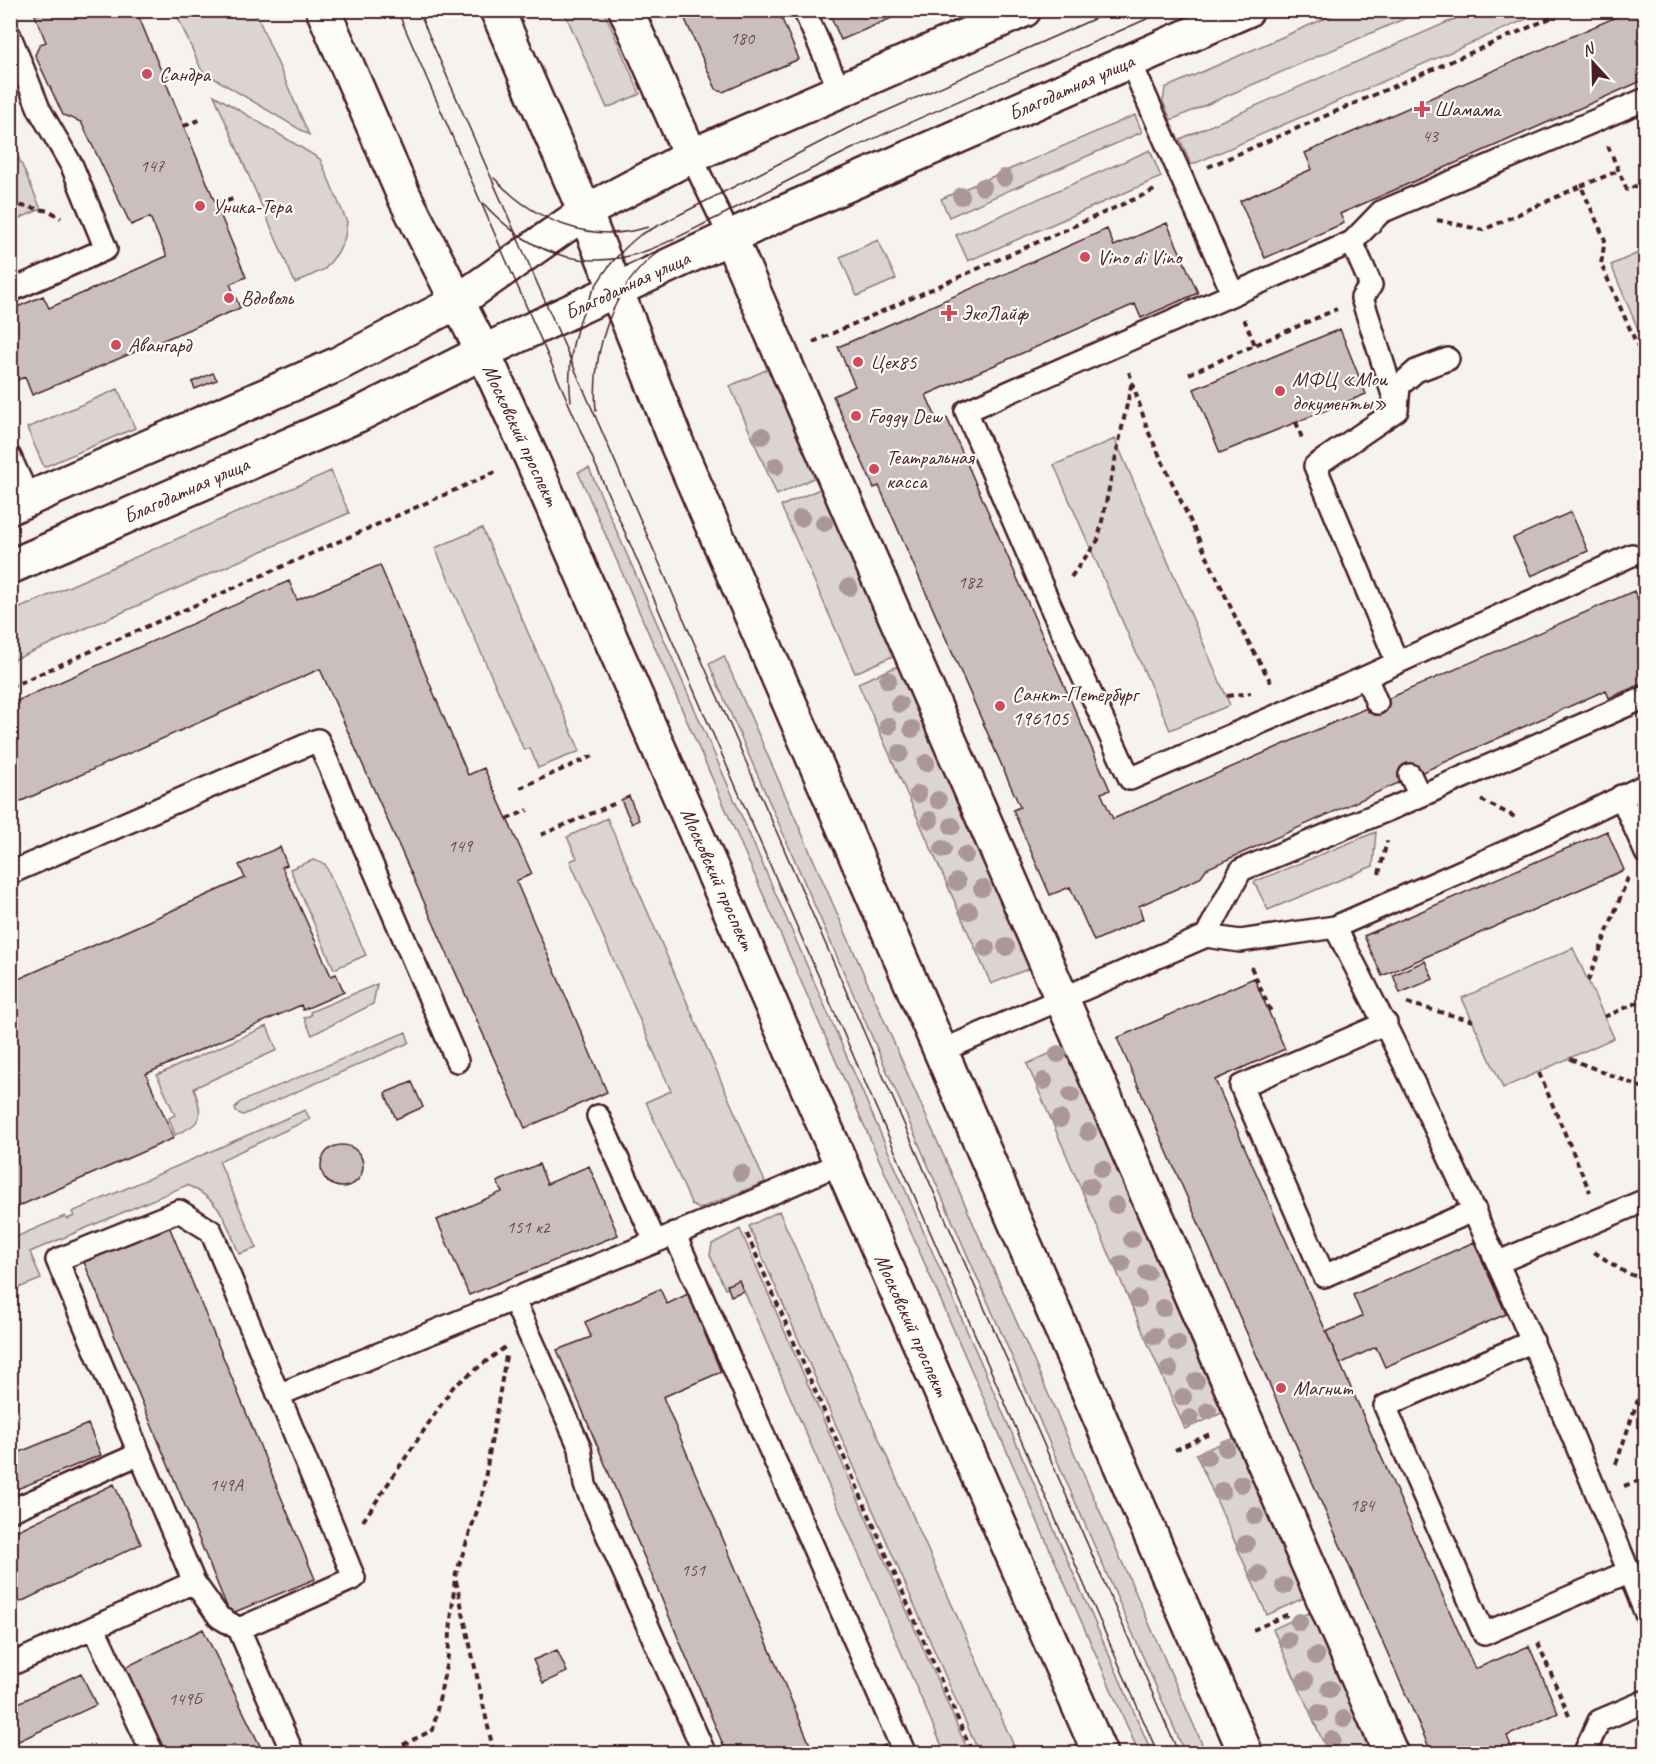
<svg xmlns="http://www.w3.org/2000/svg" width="1656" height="1764" font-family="Caveat,sans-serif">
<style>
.green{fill:#dcd4d2;stroke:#937a7e;stroke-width:1.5}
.building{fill:#cbbfbe;stroke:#4a1f2b;stroke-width:1.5}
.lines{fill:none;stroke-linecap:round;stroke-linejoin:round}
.service-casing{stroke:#4a1f2b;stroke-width:26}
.minor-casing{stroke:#4a1f2b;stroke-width:38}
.primary-casing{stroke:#4a1f2b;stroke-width:38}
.path{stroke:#4a1f2b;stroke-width:4;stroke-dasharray:6 4.5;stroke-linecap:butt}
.service{stroke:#fdfcf7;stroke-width:21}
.minor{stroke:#fdfcf7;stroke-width:33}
.primary{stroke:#fdfcf7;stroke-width:33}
.tram{stroke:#4a1f2b;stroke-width:1.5}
.tree{fill:#ab979a}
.poi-dot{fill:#d1495b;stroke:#fdfcf7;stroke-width:2}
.labels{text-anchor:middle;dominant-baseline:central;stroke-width:4.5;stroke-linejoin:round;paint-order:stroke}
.number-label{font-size:18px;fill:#6a4750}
.poi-label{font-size:21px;fill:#4a1f2b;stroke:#fdfcf7;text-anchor:start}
.street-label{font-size:21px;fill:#4a1f2b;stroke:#fdfcf7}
</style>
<rect width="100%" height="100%" fill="#f6f3ef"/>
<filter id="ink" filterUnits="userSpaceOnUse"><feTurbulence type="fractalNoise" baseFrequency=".0167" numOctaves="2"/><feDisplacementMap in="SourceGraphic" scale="12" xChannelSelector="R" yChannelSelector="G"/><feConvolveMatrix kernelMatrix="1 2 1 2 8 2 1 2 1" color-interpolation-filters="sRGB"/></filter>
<g filter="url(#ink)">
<path class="green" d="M175,11H255L309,135L202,71Z
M564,11H604L640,94L607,108Z
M1342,11H1422L1171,120L1163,102L1165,88Z
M1473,11H1545L1191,165L1180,139Z
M214,95L320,159L347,222L345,237L339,251L325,269L295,283Z
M1135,115L1142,132L949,217L941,199Z
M11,140L41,209L11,222H10Z
M1150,150L1161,177L968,261L956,235Z
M878,240L896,279L857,296L840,257Z
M1645,250V346L1611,265Z
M768,369L816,477L777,495L730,386Z
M118,389L135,428L44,467L27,428Z
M1115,439L1230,705L1170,730L1054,465Z
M589,468L1152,1753H1139L578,472Z
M331,471L349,513L11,661V612Z
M822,488L895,655L855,673L781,506Z
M482,528L580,751L538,768L530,748L524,750L435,548Z
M724,656L1206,1753H1185L709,664Z
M898,666L1030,968L991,984L858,683Z
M607,818L765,1182L699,1209L692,1205L646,1102L671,1091L570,861L577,858L567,837Z
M1376,832L1373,866L1268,910L1254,882Z
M313,860L325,864L366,955L334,969L290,869Z
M1573,948L1614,1038L1503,1088L1462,998Z
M377,984L373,1004L312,1035L304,1018L311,1015L310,1012Z
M267,1026L277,1050L194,1088C203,1117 204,1122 175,1135L169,1118L175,1115L157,1075Z
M406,1032L409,1042L406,1044L243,1115L236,1112L235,1108L240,1102Z
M1064,1047L1222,1413L1185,1429L1027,1064Z
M305,1110L310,1119L219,1161L257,1248L239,1254C226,1221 222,1201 187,1185L30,1252L41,1279L11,1291V1239L65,1216L67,1219L74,1216L72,1212Z
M779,1211L1017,1753H979L749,1226Z
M740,1229L969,1753H945L741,1284L725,1289L710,1255L712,1244Z
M1234,1438L1304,1598L1267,1615L1196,1454Z
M1310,1612L1371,1753H1328L1273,1629Z"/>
<path class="building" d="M33,10H136L246,277L230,284L240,308L32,395L25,377L10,383V310L43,296L49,308L167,256L150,217L131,225L81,122L63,115L35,55L40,44L46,42Z
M681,10H778L799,59L723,92L719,91L716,89Z
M828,10H910L841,40Z
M1632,10H1646V79L1340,214L1344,223L1265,258L1240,201L1312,169L1305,153Z
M1167,223L1198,293L1141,318L1135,304L926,395L938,422L947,418L1110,790L1101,793L1113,819L1634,591L1646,618V682L1609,698L1606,690L1206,869L1200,878L1139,906L1143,919L1094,941L1070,887L1050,895L1013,810L1020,807L879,486L874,488L833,396L855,386L838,347L1107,229L1114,246Z
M1340,329L1366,394L1220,453L1194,389Z
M213,373L217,380L195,389L192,382Z
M1571,512L1588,551L1531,576L1513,538Z
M380,565L468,775L484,768L532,874L516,881L607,1092L525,1128L320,669L10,806V704L289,581L297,600Z
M629,796L639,820L632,824L621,800Z
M1607,831L1624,870L1382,976L1364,936Z
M280,847L287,865L282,867L331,976L336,974L344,992L303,1010L301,1005L146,1074L174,1138L10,1210V1097L15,1095L10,1085V974L14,981L245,878L239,865Z
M1425,961L1433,979L1400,993L1393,975Z
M1254,978L1285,1049L1215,1080L1475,1669L1529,1646L1558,1713L1507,1736L1514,1754H1432L1117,1038Z
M412,1082L423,1107L396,1119L385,1093Z
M321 1166a21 21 0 1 1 42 0a21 21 0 1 1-42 0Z
M539,1164L547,1184L589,1166L618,1235L469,1295L437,1220L502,1192L497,1182Z
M169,1226L315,1579L230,1614L84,1262Z
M1474,1242L1506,1314L1385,1367L1376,1347L1340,1364L1326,1332L1362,1316L1353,1295Z
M739,1280L743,1291L731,1296L727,1285Z
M660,1289L667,1304L688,1294L721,1372L663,1397L814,1754H727L557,1350L591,1337L585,1322Z
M88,1424L101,1455L10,1492V1456Z
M114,1484L141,1544L10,1607V1534Z
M203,1629L264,1754H160L120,1670Z
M557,1650L567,1672L543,1683L533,1660Z
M81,1673L96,1705L10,1745V1707Z
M885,1745L888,1754H864Z"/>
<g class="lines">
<defs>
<path id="service" d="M804,10L840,91
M10,36L39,109L72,166L106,249L10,291
M1130,61L1233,294
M691,156L730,237
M1352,242L1371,285L1362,298L1396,404
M10,457L29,499
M1632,555L1366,677L1130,779L1050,605L966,411L1352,242L1381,212L1646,99
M1397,662L1315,466L1397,410L1399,386L1416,371L1448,359
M1366,677L1377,703
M1410,775L1420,796
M1621,796L1646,853
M10,873L318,740L457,1061
M1335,927C1452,1150 1552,1381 1646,1614
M1206,936L1241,870L1395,807L1646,697
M1386,1023L1241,1086L1324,1276L1475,1210
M939,1052L1206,936L1240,941L1335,927L1548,833L1646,785
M598,1116L655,1241
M674,1233L905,1754
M1499,1262L1646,1200
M513,1298L580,1448L585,1485L705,1754
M1533,1341L1385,1406L1484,1634L1628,1572
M278,1395L736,1209L841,1163
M10,1511L139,1454
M94,1628L153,1754
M239,1629L354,1578L211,1231L179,1211L57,1260L194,1582L219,1617L239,1629L293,1754
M10,1665L194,1582
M1584,1754L1599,1721L1646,1701"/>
<path id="minor" d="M626,10L691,156
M730,237L1391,1754"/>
<path id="primary" d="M323,10L404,196L483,352L531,457L1100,1754
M497,10L585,212L677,444L1246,1754
M10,507L336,365L457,302L585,212L691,156L1024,10
M10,567L358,415L483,352L773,217L1247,10"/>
</defs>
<use href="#service" class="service-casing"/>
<use href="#minor" class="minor-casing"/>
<use href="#primary" class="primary-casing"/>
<path class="path" d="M164,79L181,71
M184,126L202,119
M1608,146L1627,190L1646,181
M1208,167L1569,10
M1581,186L1618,171
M10,204L50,211L61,218
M217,205L235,198
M1437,220L1483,230L1581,186L1605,240L1601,264L1646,365
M1244,319L1255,345
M813,342L1157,189
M1129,372L1148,431L1240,627L1273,686
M1189,374L1337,309
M1296,422L1303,441
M1071,577L1098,540L1132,381
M1639,583L1646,599
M10,687L498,471
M1227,696L1251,693
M520,788L595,755
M1481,800L1515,817
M507,819L528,810
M541,835L616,803
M1379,874L1387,841
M1251,967L1271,1012
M1588,981L1629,875
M1407,1003L1473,1021
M1604,1017L1646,999
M1570,1059L1646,1089
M1539,1073L1590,1192
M747,1234L973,1754
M1594,1252L1626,1273L1646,1280
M1175,1450L1212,1433
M1616,1464L1646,1376
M1624,1486L1646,1478
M363,1521L453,1387L505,1347
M456,1581L494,1754
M1253,1630L1291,1613
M1538,1643L1569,1716
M384,1754L433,1730L448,1656L455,1577L482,1496L506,1356"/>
<use href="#service" class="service"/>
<use href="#minor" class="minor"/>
<use href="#primary" class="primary"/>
<path class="tram" d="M397,10L1158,1754
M418,10L1179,1754
M494,178C533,220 591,245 648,227
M483,203C513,236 550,261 597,260C642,260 681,235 720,216C766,192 812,168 858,146C960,99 1064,56 1167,10
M571,401C563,338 591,274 640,235L848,128L1114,10
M596,411C591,352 612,284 662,249"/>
</g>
<g class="tree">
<circle cx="1004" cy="178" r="9"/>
<circle cx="983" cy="187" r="9"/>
<circle cx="961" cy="196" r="9"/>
<circle cx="762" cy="436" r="9"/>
<circle cx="776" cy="466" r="9"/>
<circle cx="801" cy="518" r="9"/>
<circle cx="824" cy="523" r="9"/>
<circle cx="849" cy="587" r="9"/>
<circle cx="888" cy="680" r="9"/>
<circle cx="899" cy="704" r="9"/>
<circle cx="888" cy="726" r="9"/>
<circle cx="912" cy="729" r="9"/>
<circle cx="900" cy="753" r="9"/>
<circle cx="926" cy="763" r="9"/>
<circle cx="918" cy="794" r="9"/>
<circle cx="938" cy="800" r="9"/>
<circle cx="930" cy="820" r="9"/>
<circle cx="952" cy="826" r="9"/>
<circle cx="943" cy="849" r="9"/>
<circle cx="965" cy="855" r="9"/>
<circle cx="957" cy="882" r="9"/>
<circle cx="982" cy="888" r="9"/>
<circle cx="969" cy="911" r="9"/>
<circle cx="1006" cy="947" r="9"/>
<circle cx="986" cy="948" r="9"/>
<circle cx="1058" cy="1054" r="9"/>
<circle cx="1044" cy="1081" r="9"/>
<circle cx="1071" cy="1095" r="9"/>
<circle cx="1060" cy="1119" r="9"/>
<circle cx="1088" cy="1132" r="9"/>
<circle cx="1102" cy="1169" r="9"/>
<circle cx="741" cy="1173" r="9"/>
<circle cx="1090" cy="1186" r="9"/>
<circle cx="1116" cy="1205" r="9"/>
<circle cx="1132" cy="1239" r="9"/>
<circle cx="1122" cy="1264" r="9"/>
<circle cx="1147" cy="1273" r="9"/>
<circle cx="1138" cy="1299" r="9"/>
<circle cx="1163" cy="1308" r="9"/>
<circle cx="1155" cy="1336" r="9"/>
<circle cx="1177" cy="1343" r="9"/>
<circle cx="1169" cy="1369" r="9"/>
<circle cx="1196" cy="1381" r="9"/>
<circle cx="1183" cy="1397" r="9"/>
<circle cx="1208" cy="1411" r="9"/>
<circle cx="1190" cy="1418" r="9"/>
<circle cx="1226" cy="1448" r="9"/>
<circle cx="1207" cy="1457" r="9"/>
<circle cx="1241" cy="1484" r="9"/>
<circle cx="1222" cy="1491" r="9"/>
<circle cx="1255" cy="1516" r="9"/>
<circle cx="1246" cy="1544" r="9"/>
<circle cx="1259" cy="1574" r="9"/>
<circle cx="1284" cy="1586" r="9"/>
<circle cx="1299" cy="1622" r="9"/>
<circle cx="1288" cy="1640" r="9"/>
<circle cx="1316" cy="1656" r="9"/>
<circle cx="1305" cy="1681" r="9"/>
<circle cx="1330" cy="1689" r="9"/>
<circle cx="1319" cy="1713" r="9"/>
<circle cx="1344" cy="1719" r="9"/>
<circle cx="1332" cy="1740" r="9"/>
</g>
</g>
<g class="poi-dot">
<circle cx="147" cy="74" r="6"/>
<path d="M1419 100h6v6h6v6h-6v6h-6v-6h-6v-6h6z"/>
<circle cx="200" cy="206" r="6"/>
<circle cx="1085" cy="257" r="6"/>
<circle cx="229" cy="298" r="6"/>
<path d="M946 304h6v6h6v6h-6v6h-6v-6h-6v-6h6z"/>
<circle cx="116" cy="345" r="6"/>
<circle cx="858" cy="362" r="6"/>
<circle cx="1280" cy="391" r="6"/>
<circle cx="856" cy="416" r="6"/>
<circle cx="874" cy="469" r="6"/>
<circle cx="1000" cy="706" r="6"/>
<circle cx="1281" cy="1388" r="6"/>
</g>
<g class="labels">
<g class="number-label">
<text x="742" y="38">180</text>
<text x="1430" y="136">43</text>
<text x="152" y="166">147</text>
<text x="970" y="582">182</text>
<text x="460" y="846">149</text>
<text x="528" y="1227">151 к2</text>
<text x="226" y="1485">149А</text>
<text x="1362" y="1505">184</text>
<text x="693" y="1570">151</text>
<text x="185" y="1699">149Б</text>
</g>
<g class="poi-label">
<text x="159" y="74">Сандра</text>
<text x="1434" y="109">Шамама</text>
<text x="212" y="206">Уника-Тера</text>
<text x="1097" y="257">Vino di Vino</text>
<text x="241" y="298">Вдоволь</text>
<text x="961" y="313">ЭкоЛайф</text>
<text x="128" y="345">Авангард</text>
<text x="870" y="362">Цех85</text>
<text x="1292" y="379">МФЦ «Мои<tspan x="1292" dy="24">документы»</tspan></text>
<text x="868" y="416">Foggy Dew</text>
<text x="886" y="457">Театральная<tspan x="886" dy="24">касса</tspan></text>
<text x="1012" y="694">Санкт-Петербург<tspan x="1012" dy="24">196105</tspan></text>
<text x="1293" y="1388">Магнит</text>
</g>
<g class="street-label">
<text transform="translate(1071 87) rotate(-24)">Благодатная улица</text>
<text transform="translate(627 285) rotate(-25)">Благодатная улица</text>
<text transform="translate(521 435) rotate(65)">Московский проспект</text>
<text transform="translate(186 490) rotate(-24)">Благодатная улица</text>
<text transform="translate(718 879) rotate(66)">Московский проспект</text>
<text transform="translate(912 1325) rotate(66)">Московский проспект</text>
</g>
</g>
<rect width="1656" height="1764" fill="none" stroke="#fdfcf7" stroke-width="36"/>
<rect x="18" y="18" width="1620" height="1728" fill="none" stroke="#4a1f2b" stroke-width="2" filter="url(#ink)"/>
<g transform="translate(1593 63) rotate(338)" stroke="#fdfcf7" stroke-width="4.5" paint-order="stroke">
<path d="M0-4.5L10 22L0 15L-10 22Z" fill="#4a1f2b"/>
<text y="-9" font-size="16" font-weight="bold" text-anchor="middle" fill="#4a1f2b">N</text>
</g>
</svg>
